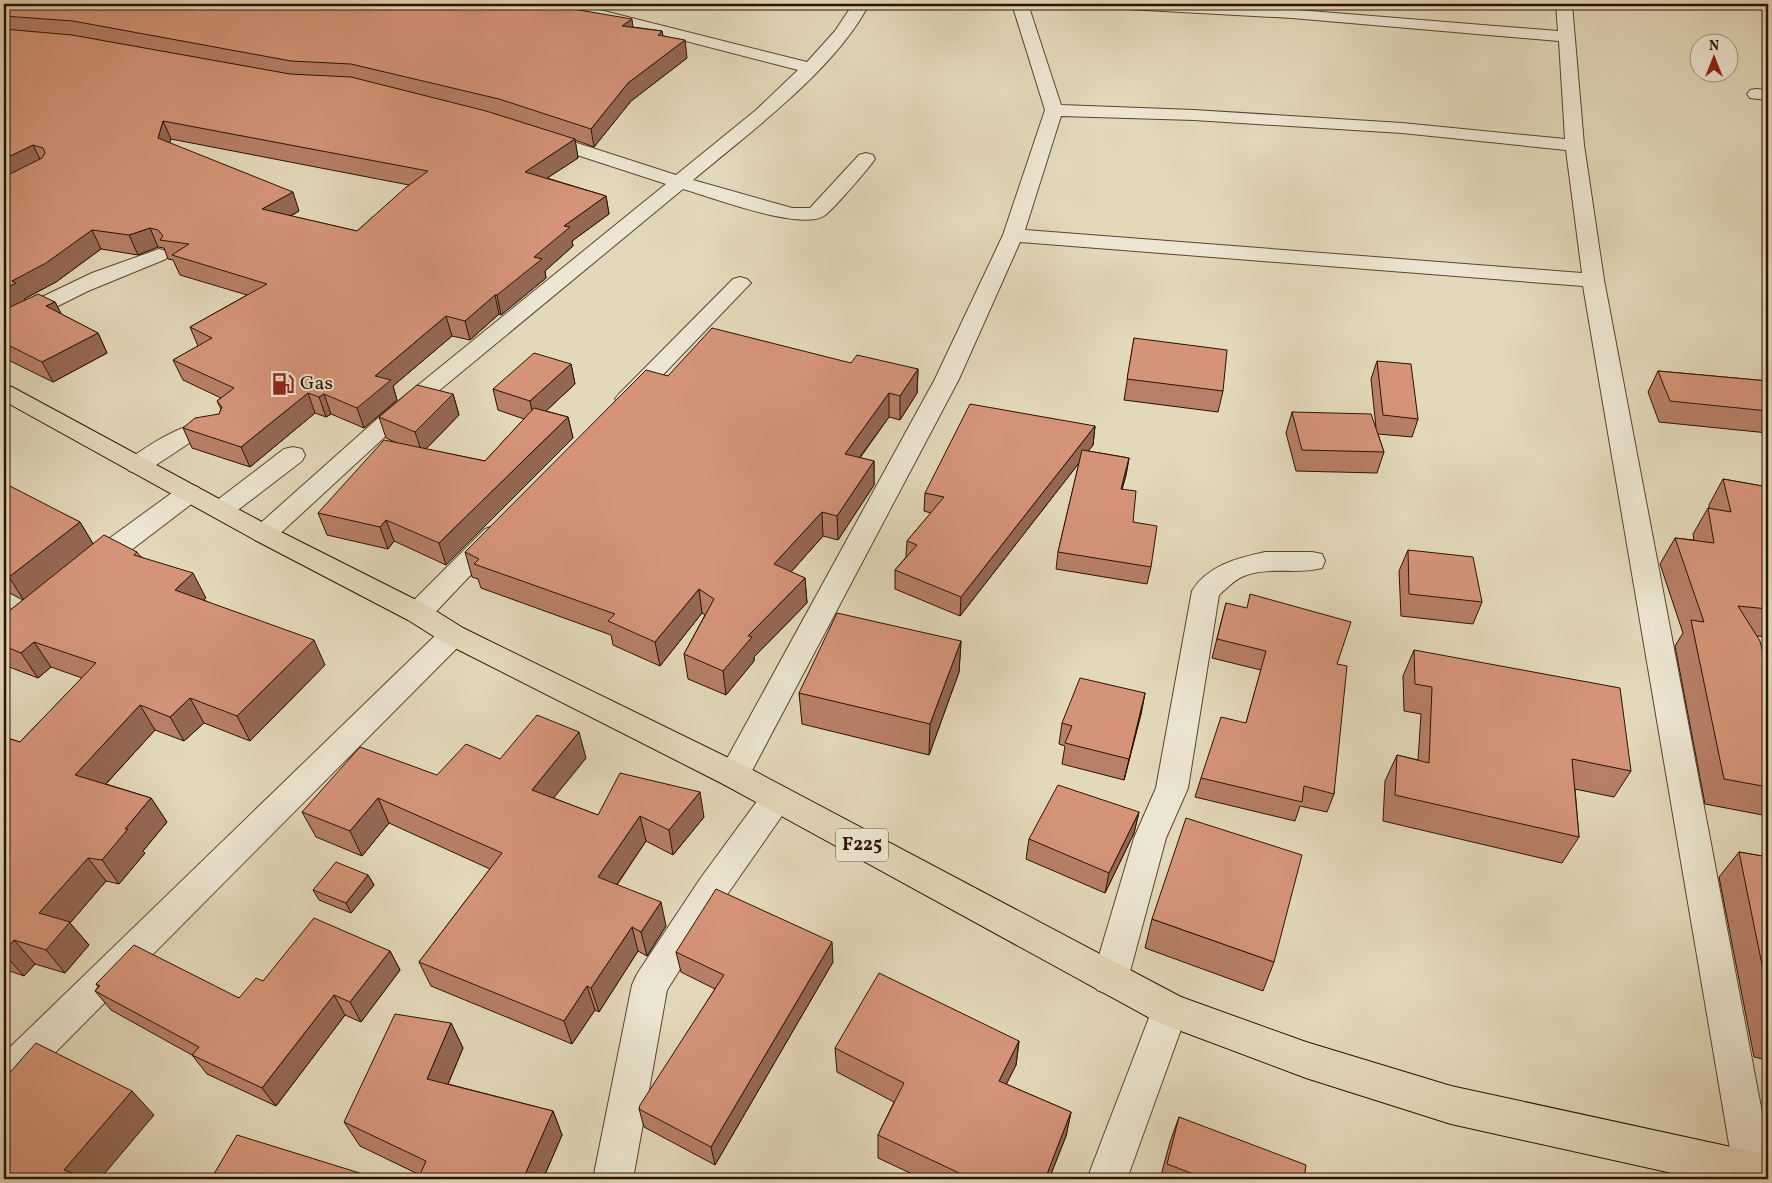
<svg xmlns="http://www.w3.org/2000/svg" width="1772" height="1183" font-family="Vollkorn,serif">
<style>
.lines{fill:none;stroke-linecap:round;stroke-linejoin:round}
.minor-casing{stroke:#5a442e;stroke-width:2}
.major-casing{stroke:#2c1200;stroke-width:2}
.minor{fill:#ede6d2;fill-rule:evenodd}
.major{fill:#e3d8ba;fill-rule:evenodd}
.wall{fill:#b77f67;stroke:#2c1200;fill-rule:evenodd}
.shaded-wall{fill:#956854;stroke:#2c1200}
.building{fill:#d59478;stroke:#2c1200;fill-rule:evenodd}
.labels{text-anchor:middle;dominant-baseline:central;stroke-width:4;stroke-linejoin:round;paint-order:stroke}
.shield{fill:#ede6d2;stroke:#66523f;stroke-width:1}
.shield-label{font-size:19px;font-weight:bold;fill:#2c1200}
.poi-label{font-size:20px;fill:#2c1200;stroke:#ede6d2;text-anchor:start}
</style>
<rect width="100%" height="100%" fill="#e3d8ba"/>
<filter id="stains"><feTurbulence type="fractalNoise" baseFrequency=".004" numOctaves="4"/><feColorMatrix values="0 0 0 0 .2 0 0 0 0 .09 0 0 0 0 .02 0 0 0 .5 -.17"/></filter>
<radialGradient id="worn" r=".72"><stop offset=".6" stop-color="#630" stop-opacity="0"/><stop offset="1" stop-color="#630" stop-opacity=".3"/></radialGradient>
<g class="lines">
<defs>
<path id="minor" d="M551,4H576L807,62L835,31L853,4H869C836,69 749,133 693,180L792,208H810L859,155L866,153L873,155L875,159C869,168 831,212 824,216C799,231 711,197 683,189L401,422L273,540L264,543L255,540L251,534L255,528L385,412L666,184L534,141L531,137L534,133L540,132L546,133L676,175L756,110L798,70L554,7Z
M1012,4H1028L1061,105L1194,110L1402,123L1565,139L1559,41L1292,18L1127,9L1122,7L1119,4L1237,5L1558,31L1556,4H1572L1584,145L1604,280L1768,1144V1179H1737L1734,1173L1583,286L1020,242L959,379L745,784L734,788L723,784L718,775L935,379L1003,235L1045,110ZM1061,116L1194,120L1402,133L1566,150L1582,273L1025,230Z
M1756,89L1768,90V100L1750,98L1747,94L1750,90Z
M159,249L166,251L169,255L166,259L88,291L12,329L4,331V315L92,273Z
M740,277L747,279L751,283L747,287L635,404L627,406L619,404L615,399L619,394L733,279Z
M206,421L226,423L229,428L226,433L206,436L194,440L147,471L138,473L129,471L126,465L129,459C154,442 176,427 206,421Z
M293,447L302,449L305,455L302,461L230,516L221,519L212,516L208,510L212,504L284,449Z
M189,485L198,487L202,493L198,499L101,573L91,575L81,573L78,566L81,559L180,487Z
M494,526L503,529L507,535L503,541L428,620L418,623L408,620L404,613L408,606L485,529Z
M1265,552H1312L1322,554L1325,561L1322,568C1296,575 1269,566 1244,576C1235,579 1226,589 1219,595L1188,788L1166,838L1128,979L1123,990L1110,995L1097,990L1092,979L1134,838L1156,788L1192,591C1208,565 1238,558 1265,552Z
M453,625L463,628L467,635L463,642L17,1091L4,1096V1053L443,628Z
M777,785L788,789L793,798L788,807L724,899L667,990L633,1179H593L632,985L637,974L700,879L766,789Z
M1170,993L1183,998L1188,1010L1127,1179H1087L1152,1010L1157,998Z"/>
<path id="major" d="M4,385L12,387L273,528L428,606L463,628L745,766L1181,997L1306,1042L1451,1086L1768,1155V1179H1699L1451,1124L1306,1078L1157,1022L723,784L443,642L408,620L255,540L4,401Z"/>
</defs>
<use href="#minor" class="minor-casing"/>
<use href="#major" class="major-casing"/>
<use href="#minor" class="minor"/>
<use href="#major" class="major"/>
</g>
<path class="wall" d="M4,4L577,9L633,27L662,31L663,36L687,58L631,101L594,147L575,140L578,158L547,178L606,196L609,214L572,241L573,246L545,271L546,278L501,315L499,314L470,340L452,336L393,386L397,400L364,428L331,414L326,417L315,413L250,467L192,448L183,428L219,414L221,409L217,401L221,398L183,380L173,360L198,346L190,327L247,295L180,275L173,260L168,259L164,248L158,247L138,255L101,249L56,282L24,299L25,300L55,302L61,314L98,333L107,353L53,382L4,358ZM171,139L409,185L357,231L291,216L299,211L169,143Z
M1134,338L1223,391L1218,412L1124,400Z
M1377,361L1418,419L1412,437L1378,434L1384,452L1377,473L1296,471L1286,433L1292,412L1376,428L1371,379Z
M851,363L918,369L917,393L900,420L889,417L860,458L874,461V485L838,540L823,536L791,572L805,578L807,603L754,657V661L726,695L688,679L684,654L705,615L702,613L660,666L613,645L611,635L481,588L478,579L472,577L465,552L668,376Z
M571,364L575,384L546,411L568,417L573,438L446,565L394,541L388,549L327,535L318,513L397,443L386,438L379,417L453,394L459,415L426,449L485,461L524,419L498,410L493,389Z
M1658,371L1768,381V433L1659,422L1648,392Z
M1095,426L1093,445L1088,451L1129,458L1126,475L1122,489L1133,522L1151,567L1147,584L1056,569L1058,552L1079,463L960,616L895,589V570L906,557L907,541L931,513L924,511L925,493Z
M1723,479L1768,487V637L1757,636L1768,673V816L1705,804L1675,646L1683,633L1660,564L1675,538L1694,540L1693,534L1708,508H1709V505Z
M4,485L80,522L93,544L137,552L140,556L206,598L204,600L325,665L250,741L204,723L184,741L155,730L106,784L151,798L167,822L143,851L145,853L119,884L106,881L70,923L89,945L65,973L35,964L24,976L4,969V737L20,742L82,678L51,667L38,678L4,665V615L23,600L4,590Z
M1408,550L1482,602L1473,624L1401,616L1399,571Z
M1226,603L1337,664L1334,794L1327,812L1300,806L1295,821L1195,797L1201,778L1246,723L1261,670L1212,658Z
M961,641L959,672L929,755L802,724L799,693Z
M1414,650L1631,771L1614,797L1575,789L1579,837L1562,863L1383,821L1385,781L1397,755L1418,760L1421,714L1404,711L1403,676Z
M1145,693L1141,714L1124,780L1062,764L1065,746L1059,744L1062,723Z
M586,758L553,798L598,815L704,817L673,855L646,841L617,885L666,926L647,956L638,951L599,1012L595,1010L572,1044L431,986L419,962L490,869L389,823L362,856L316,837L302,812L500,759Z
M1139,812L1134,833L1105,893L1026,859L1029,839Z
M1739,852L1768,857V1060L1754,1057L1719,877Z
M368,875L374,885L351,913L319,900L313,890Z
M1152,919L1274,962L1263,991L1145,948Z
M390,951L400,970L361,1022L345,1015L276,1106L207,1074L192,1055L111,1010L95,991L98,987L96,984L239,998L263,981Z
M676,952L833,962L715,1165L644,1127L639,1109L715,989L681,972Z
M451,1023L463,1048L448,1084L553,1111L562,1135L543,1179H418L420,1175L360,1146L344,1122Z
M1019,1041L1016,1065L1006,1084L1071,1112L1066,1136L1049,1179H923L878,1158V1135L894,1102L837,1072L835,1048Z
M1179,1117L1304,1179H1160L1170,1142Z"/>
<path class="shaded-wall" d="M632,19L634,36L622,26Z
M662,31L664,48L658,35Z
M685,40L687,58L631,101L594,147L591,129L628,83Z
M163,121L171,139L165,157L158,138Z
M575,139L578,158L529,190L525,172Z
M33,145L42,163L4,182V159Z
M293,192L299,211L269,228L262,209Z
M606,196L609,214L572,241L573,246L545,271L546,278L501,315L497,295L564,226Z
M150,228L158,247L138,255L129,235Z
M92,230L101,249L56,282L24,299L26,302L4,314V289L12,281Z
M495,295L499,314L470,340L465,321Z
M55,302L65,321L46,306Z
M446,316L452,336L393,386L397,400L364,428L357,408L375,376Z
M98,333L107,353L53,382L42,362Z
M571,364L575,384L534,422L530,401Z
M918,369L917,393L900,420V396Z
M308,393L315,413L250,467L241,447Z
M889,393V417L845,477V454Z
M324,394L331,414L326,417L319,397Z
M453,394L459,415L422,453L415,432Z
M568,417L573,438L446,565L439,543Z
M1095,426L1093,445L960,616L961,597Z
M1129,458L1126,475L1118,505L1121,489Z
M874,461V485L838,540L837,516Z
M822,512L823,536L776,589L774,564Z
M386,520L394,541L388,549L380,527Z
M80,522L95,547L25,602L9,577Z
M193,573L206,598L188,615L175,590Z
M805,578L807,603L754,657V661L726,695L723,671L748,636Z
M699,589L702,613L660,666L655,642Z
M314,640L325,665L250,741L237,716Z
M961,641L959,672L929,755L930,724Z
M34,642L51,667L38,678L21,653Z
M1145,693L1141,714L1124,780L1129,759Z
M190,698L204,723L184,741L170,717Z
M140,705L155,730L92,799L75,775Z
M579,732L586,758L540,815L532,790Z
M700,792L704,817L673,855L669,830Z
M151,798L167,822L143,851L145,853L119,884L102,860L125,829Z
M378,798L389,823L362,856L350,831Z
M1139,812L1134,833L1105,893L1109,873Z
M640,816L646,841L605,902L598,877Z
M88,858L106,881L70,923L89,945L65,973L46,950L39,913Z
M368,875L374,885L351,913L346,903Z
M661,902L666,926L647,956L641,932Z
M632,927L638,951L599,1012L591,988Z
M14,940L35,964L24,976L4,954V952Z
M832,942L833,962L715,1165L711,1147Z
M390,951L400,970L361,1022L350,1002Z
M587,986L595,1010L572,1044L564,1021Z
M334,995L345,1015L276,1106L262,1088Z
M451,1023L463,1048L440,1103L427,1079Z
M1019,1041L1016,1065L996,1105L999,1081Z
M132,1091L154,1115L100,1179H73L64,1170Z
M553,1111L562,1135L543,1179H523Z
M1071,1112L1066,1136L1049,1179H1045Z"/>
<path class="building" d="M4,4H562L576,7L573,9L632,19L622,26L662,31L658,35L685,40L628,83L591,129L499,99L351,64L291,61L73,21L4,16Z
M4,29L72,35L290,74L351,77L486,111L575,139L525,172L606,196L564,226L570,227L534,257L542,259L497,295H495L465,321L446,316L375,376L391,380L357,408L324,394L319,397L308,393L241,447L183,428L195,418L219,414L222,407L217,401L234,388L173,360L212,338L190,327L267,284L172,255L189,244L160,240L163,236L158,230L150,228L129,235L92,230L46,263L12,281L16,283L4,289V177L42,158L45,153L43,148L33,145L4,159ZM163,121L428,171L404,189L357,231L262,209L293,192L158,138Z
M38,294L55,302L46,306L98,333L42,362L4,343V310Z
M712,328L851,363L857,355L918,369L900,396L889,393L845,454L874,461L837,516L822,512L774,564L805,578L748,636L752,637L723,671L684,654L714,599L699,589L655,642L608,621L615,614L474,564L479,559L465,552L646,370L668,376Z
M1134,338L1227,350L1223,391L1127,379Z
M534,353L571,364L530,401L493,389Z
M1377,361L1411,364L1418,419L1383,415Z
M1658,371L1768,381V411L1670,401Z
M417,385L453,394L415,432L379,417Z
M970,404L1095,426L961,597L895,570L917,545L907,541L944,497L925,493Z
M534,408L568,417L439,543L386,520L380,527L318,513L384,440L485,461Z
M1292,412L1371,414L1384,452L1302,450Z
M1082,450L1129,458L1121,489L1136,491L1133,522L1157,526L1151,567L1058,552Z
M1723,479L1768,487V609L1738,606L1760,641L1768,673V787L1724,779L1691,620L1704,622L1675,538L1714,543L1708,508L1731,512Z
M4,485L8,487L10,486L80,522L9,577L4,574Z
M104,535L137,552L134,555L193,573L175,590L314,640L237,716L190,698L170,717L140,705L75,775L151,798L125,829H128L102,860L88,858L39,913L70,922L46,950L14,940L4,952V737L20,742L96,663L34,642L21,653L4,646V615Z
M1408,550L1473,557L1482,602L1409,594Z
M1250,594L1351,622L1337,664L1347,666L1334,794L1304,786L1302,802L1201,778L1221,717L1246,723L1266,651L1217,639L1226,603L1247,608Z
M837,613L961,641L930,724L799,693Z
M1414,650L1620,688L1631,771L1572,759L1579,837L1395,795L1397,755L1429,763L1432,687L1415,684Z
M1080,678L1145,693L1129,759L1065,743L1072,726L1062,723Z
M537,715L579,732L532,790L598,815L620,773L700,792L669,830L640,816L598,877L661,902L641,932L632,927L591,988L587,986L564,1021L419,962L502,853L378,798L350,831L302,812L360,747L437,775L466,744L500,759Z
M1058,785L1139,812L1109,873L1029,839Z
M1186,818L1302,855L1274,962L1152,919Z
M1739,852L1768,857V994Z
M336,862L368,875L346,903L313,890Z
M716,889L832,942L711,1147L639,1109L640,1105L724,975L676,952Z
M314,918L390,951L350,1002L334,995L262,1088L192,1055L199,1047L95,991L100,986L96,984L134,945L239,998L256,978L263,981Z
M879,973L1019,1041L999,1081L1071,1112L1045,1179H972L878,1135L904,1083L835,1048Z
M395,1014L451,1023L427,1079L553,1111L523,1179H418L426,1161L344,1122Z
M36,1043L132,1091L64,1170L88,1179H4V1079Z
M1179,1117L1306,1165L1304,1179H1207L1167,1164Z
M237,1135L379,1179H211Z"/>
<defs>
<symbol id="fuel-bare" viewBox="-9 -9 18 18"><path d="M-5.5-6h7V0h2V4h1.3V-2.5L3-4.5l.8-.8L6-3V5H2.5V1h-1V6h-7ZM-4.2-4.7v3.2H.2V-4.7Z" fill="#8f2418" stroke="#ede6d2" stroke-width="2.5" paint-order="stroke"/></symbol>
</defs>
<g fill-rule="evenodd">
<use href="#fuel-bare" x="267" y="368" width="32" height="32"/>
</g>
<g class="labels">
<rect class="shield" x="836" y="828.5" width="52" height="33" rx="4"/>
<g class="shield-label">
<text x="862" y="845">F225</text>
</g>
<g class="poi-label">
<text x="300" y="384">Gas</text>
</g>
</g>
<rect width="1772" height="1183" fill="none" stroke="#e3d8ba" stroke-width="20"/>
<rect x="5" y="5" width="1762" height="1173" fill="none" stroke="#2c1200" stroke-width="2.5"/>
<rect x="10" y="10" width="1752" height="1163" fill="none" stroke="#2c1200"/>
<g transform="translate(1714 58)"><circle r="24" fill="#ede6d2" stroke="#a0917e"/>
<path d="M0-4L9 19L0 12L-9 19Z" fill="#8f2418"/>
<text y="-8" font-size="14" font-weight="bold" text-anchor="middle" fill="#2c1200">N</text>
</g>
<rect width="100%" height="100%" filter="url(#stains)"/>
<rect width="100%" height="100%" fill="url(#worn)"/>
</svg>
